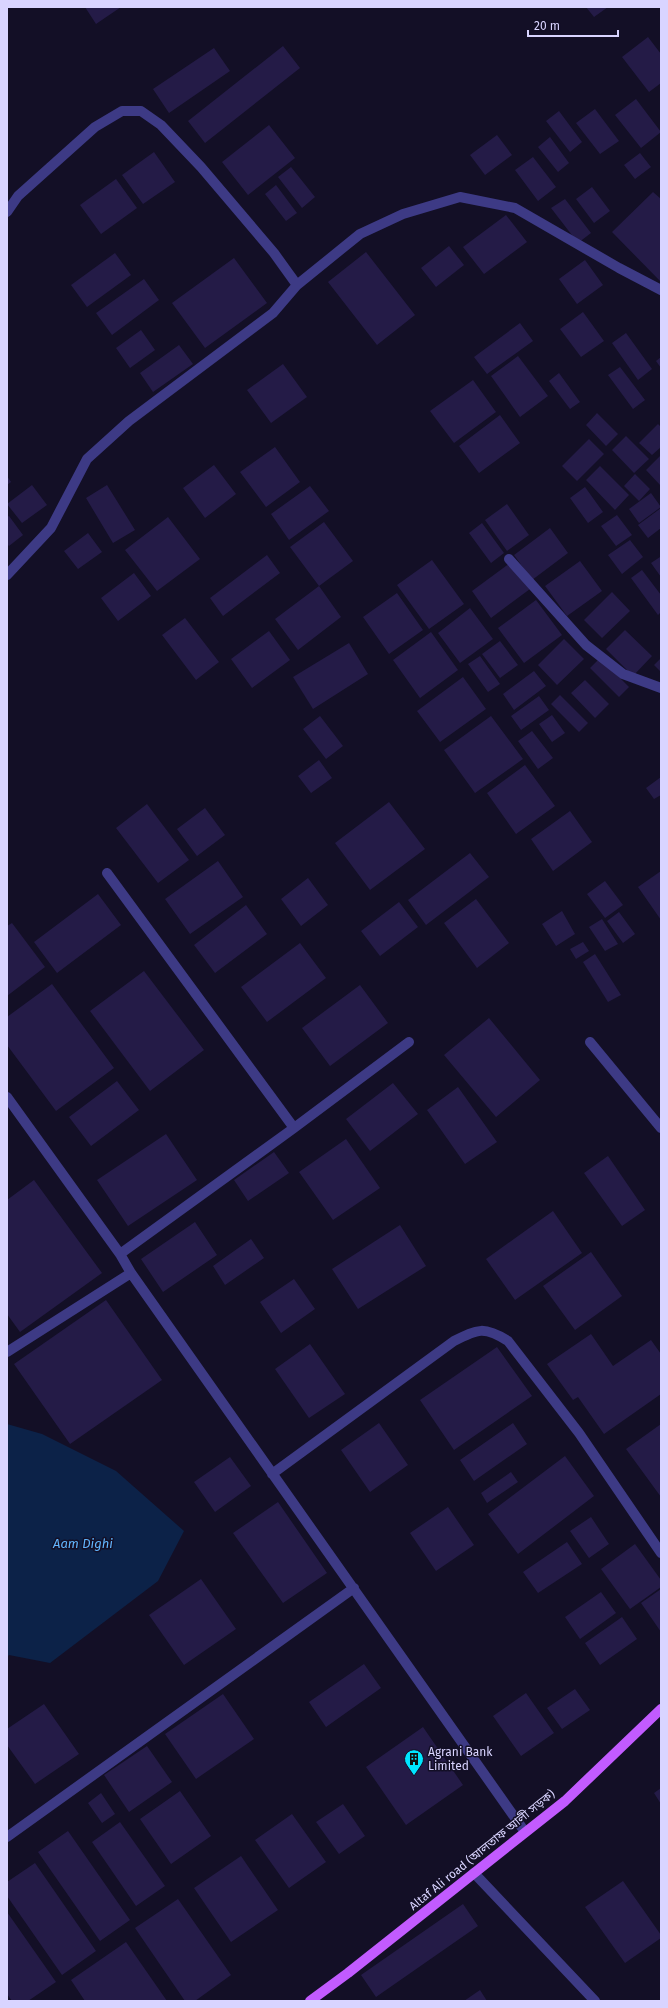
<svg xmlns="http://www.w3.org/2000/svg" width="668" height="2008" font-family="'Fira Sans','Noto Sans Bengali',sans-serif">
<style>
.water{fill:#0c2248}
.building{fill:#241b47}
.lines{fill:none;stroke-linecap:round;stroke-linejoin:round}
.minor{stroke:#3d3a85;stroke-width:10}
.major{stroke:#c25bff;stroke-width:10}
.labels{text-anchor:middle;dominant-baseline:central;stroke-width:3;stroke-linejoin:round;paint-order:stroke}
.poi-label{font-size:12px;fill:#d9d4ff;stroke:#130f26;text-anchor:start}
.street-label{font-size:12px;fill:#d9d4ff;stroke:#130f26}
.water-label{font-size:13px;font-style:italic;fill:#62b6ff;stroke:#130f26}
</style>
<rect width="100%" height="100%" fill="#130f26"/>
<path class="water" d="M7,1424L42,1434L116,1471L184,1531L158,1581L50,1663L9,1655L7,1657Z"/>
<path class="building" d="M85,7H121L96,24Z
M586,7H608L594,17Z
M648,37L661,54V83L649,92L622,57Z
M283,46L300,68L205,143L188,121Z
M214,48L230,71L169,113L153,89Z
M636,99L661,132L641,148L615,115Z
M595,109L619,141L600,154L576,123Z
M559,111L582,142L570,152L546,121Z
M269,125L295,158L248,195L222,162Z
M497,135L512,155L485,175L470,155Z
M550,137L569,163L558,172L538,147Z
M154,152L175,182L143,204L122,175Z
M640,153L651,167L635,179L624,165Z
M533,157L556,187L538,201L515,170Z
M291,167L315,197L302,208L278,177Z
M116,179L137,208L101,234L80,205Z
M276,185L297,213L286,221L265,194Z
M592,187L610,211L594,223L576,199Z
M653,192L661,199V282L612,232Z
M565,199L591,233L578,243L551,208Z
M506,215L527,242L484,274L463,247Z
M449,246L464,265L436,287L421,268Z
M366,252L415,315L377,345L328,282Z
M115,253L131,275L87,307L71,285Z
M234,258L267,303L205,348L172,303Z
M585,260L603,285L577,304L559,279Z
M144,279L159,300L112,335L96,313Z
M583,312L604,341L581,357L560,329Z
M520,323L533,341L487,374L474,357Z
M141,330L155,350L130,368L116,348Z
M626,333L652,369L638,380L612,343Z
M179,345L193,364L153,392L140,373Z
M518,356L548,396L520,417L491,376Z
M661,357V368L656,361Z
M283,364L307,397L271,423L247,390Z
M620,367L645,400L633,409L608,375Z
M559,373L580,402L570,409L549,381Z
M473,380L496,412L454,443L430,411Z
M597,413L618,434L606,446L586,425Z
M500,415L520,443L479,473L459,446Z
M658,424L661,427V447L652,455L639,443Z
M626,436L649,459L634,473L612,450Z
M589,439L604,454L577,481L562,466Z
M275,447L300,482L266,507L240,472Z
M661,455V486L646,470Z
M214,465L236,494L205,518L183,488Z
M600,466L629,495L615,510L586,480Z
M635,474L650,489L639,501L624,486Z
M7,476L11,482L7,485Z
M32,485L47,505L22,523L7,504Z
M107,485L135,530L113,543L86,498Z
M310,486L329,511L289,540L271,514Z
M585,487L603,512L588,523L570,498Z
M651,493L661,507L639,523L629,509Z
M507,504L529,535L507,551L485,520Z
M661,508V528L648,538L638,525Z
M617,515L632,535L616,546L601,526Z
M9,516L23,535L9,546L7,544V517Z
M168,517L200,559L157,591L125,550Z
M324,522L353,561L319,586L341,617L298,650L275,619L319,586L290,547Z
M482,523L504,553L491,563L469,533Z
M550,528L568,553L532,580L514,555Z
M88,533L102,552L78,569L64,551Z
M630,540L643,557L622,574L608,555Z
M267,555L280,573L223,616L210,598Z
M660,557L661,558V577L651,563Z
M432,560L464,604L429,629L397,585Z
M580,561L602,591L567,616L545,586Z
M510,563L530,589L491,618L472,591Z
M642,570L661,595V612L658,615L631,578Z
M134,573L151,596L118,621L101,598Z
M612,592L630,611L602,638L584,620Z
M397,593L423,630L389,654L363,617Z
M536,600L562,635L524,663L498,628Z
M470,608L493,639L460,663L438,633Z
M185,618L219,662L196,680L162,635Z
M625,630L652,656L633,676L606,649Z
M269,631L290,660L252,688L231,659Z
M431,632L458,670L420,698L393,660Z
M564,639L584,659L557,685L538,665Z
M500,641L518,665L500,678L482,654Z
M349,643L368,674L313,709L293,677Z
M480,656L500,684L488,692L468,664Z
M600,658L629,687L619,697L590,668Z
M661,658V672L654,665Z
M534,671L546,686L514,710L503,694Z
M463,677L486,709L440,742L417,711Z
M585,680L609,704L595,718L571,693Z
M560,695L588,723L579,732L551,704Z
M539,696L549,710L521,730L511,716Z
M552,715L565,733L552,742L539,724Z
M320,716L343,746L326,759L303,729Z
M491,716L523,759L475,793L444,750Z
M532,731L553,758L538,769L518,741Z
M319,760L332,778L311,793L298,776Z
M525,765L555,806L516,834L487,793Z
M661,777V795L654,799L646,788Z
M389,802L425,849L370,890L335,843Z
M147,804L189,860L158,883L116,828Z
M205,808L225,835L197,856L177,829Z
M570,811L592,842L553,871L531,839Z
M470,853L489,877L426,925L408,900Z
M218,861L243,897L190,934L165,899Z
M661,871V920L638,887Z
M308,878L328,905L301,926L281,899Z
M605,881L623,905L605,918L587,894Z
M98,894L121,925L57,973L34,942Z
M476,899L509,943L477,968L444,923Z
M399,902L418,927L380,956L361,931Z
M246,905L267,934L215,973L194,945Z
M562,911L575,934L556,946L542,924Z
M619,912L635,934L623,943L607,921Z
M602,919L618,944L605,951L589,927Z
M12,923L45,967L7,996V926Z
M583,942L589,951L576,959L570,949Z
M300,943L326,978L267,1022L241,987Z
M595,954L621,995L608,1002L583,962Z
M144,971L204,1050L150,1091L90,1011Z
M52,984L114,1068L56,1111L7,1045V1017Z
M360,985L388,1023L330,1066L302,1028Z
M489,1018L540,1080L496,1117L444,1055Z
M117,1081L139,1110L91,1146L69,1117Z
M393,1083L418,1114L370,1151L346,1119Z
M458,1087L497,1142L465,1164L427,1110Z
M166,1134L197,1180L128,1226L97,1180Z
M346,1139L380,1188L333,1220L299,1172Z
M274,1152L289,1173L248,1201L234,1180Z
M608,1156L645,1210L622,1226L584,1173Z
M34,1180L102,1273L20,1332L7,1314V1200Z
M553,1211L582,1253L515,1300L486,1259Z
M195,1222L217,1255L163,1292L141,1259Z
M400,1225L426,1266L358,1309L332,1269Z
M251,1239L264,1258L225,1285L213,1266Z
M591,1252L622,1296L575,1330L543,1286Z
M294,1279L315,1309L281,1333L260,1302Z
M106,1300L162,1380L70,1444L14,1364Z
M591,1334L613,1366L651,1340L661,1354V1394L604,1434L578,1397L573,1400L547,1364Z
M310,1344L345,1394L309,1418L275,1369Z
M497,1347L532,1396L454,1450L420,1400Z
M379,1423L408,1465L370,1492L341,1450Z
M513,1423L527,1444L474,1481L460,1460Z
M661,1424V1497L626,1449Z
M565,1456L594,1496L518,1554L488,1514Z
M230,1457L251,1486L215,1512L194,1482Z
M511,1472L518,1482L487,1503L481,1493Z
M278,1502L327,1573L283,1603L233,1533Z
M448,1507L474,1545L436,1571L410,1533Z
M591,1517L609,1544L589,1558L570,1531Z
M567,1542L582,1564L538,1593L523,1572Z
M635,1544L661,1580V1587L630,1609L601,1569Z
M201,1579L236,1629L184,1665L149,1615Z
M661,1589V1632L641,1603Z
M601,1592L616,1613L580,1639L565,1617Z
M622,1617L637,1639L600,1665L585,1643Z
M364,1664L381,1688L326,1727L309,1702Z
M575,1689L590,1710L562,1729L547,1708Z
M526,1693L554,1733L521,1756L493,1716Z
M223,1694L254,1739L196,1779L165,1734Z
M44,1704L79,1754L35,1784L7,1745V1729Z
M423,1727L463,1785L406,1825L366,1767Z
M147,1746L172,1782L129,1812L104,1775Z
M661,1788V1804L654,1793Z
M180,1791L211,1836L171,1864L140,1819Z
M101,1793L115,1814L102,1823L88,1803Z
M343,1804L365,1836L339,1854L316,1822Z
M292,1814L326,1862L289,1888L255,1840Z
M120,1822L165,1886L136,1906L92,1842Z
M68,1831L130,1920L100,1941L38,1852Z
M241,1856L278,1910L231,1942L194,1888Z
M35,1863L96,1951L62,1975L7,1896V1882Z
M623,1881L661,1935V1938L625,1963L585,1907Z
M178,1899L231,1975L195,2001H185L135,1928Z
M463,1904L478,1926L376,1997L361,1975Z
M7,1912L56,1982L28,2001H12L7,1994Z
M126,1942L167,2001H85L71,1980Z
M480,1990L487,2001H464Z"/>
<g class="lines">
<path class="minor" d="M7,212L18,196L95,127L122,111H141L161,125L201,167L274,253L297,285L273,313L129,421L87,459L51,528L7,575
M297,285L360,234L403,214L460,197L515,208L619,268L661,290
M509,559L586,645L623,674L661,688
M107,873L294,1128
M590,1042L661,1128
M7,1097L120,1254L131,1273L525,1832
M120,1254L294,1128L409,1042
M7,1352L131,1273
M272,1474L454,1341C478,1329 484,1326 508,1341L579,1433L661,1553
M7,1837L354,1588
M474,1873L595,2001"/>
<path class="major" d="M310,2001L348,1973L565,1801L661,1709"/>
</g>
<defs>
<symbol id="building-pin" viewBox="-11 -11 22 30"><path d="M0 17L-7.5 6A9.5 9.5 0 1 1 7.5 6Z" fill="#00e5ff" stroke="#130f26"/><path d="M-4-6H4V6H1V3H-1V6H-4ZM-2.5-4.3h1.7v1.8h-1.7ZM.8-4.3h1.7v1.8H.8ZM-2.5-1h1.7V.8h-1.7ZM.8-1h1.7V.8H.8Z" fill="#111"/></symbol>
</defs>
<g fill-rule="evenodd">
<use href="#building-pin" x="403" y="1748" width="22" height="30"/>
</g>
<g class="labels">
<g class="poi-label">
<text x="428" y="1752">Agrani Bank<tspan x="428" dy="14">Limited</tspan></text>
</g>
<g class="street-label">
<text transform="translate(482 1850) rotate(-39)">Altaf Ali road (আলতাফ আলী সড়ক)</text>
</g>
<g class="water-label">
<text x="83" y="1543">Aam Dighi</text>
</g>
</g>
<rect width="668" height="2008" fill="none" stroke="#d9d4ff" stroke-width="16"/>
<path d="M528 30v6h90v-6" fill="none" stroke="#d9d4ff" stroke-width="2"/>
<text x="534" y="30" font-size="12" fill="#d9d4ff" stroke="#130f26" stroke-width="3" paint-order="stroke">20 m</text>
</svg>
